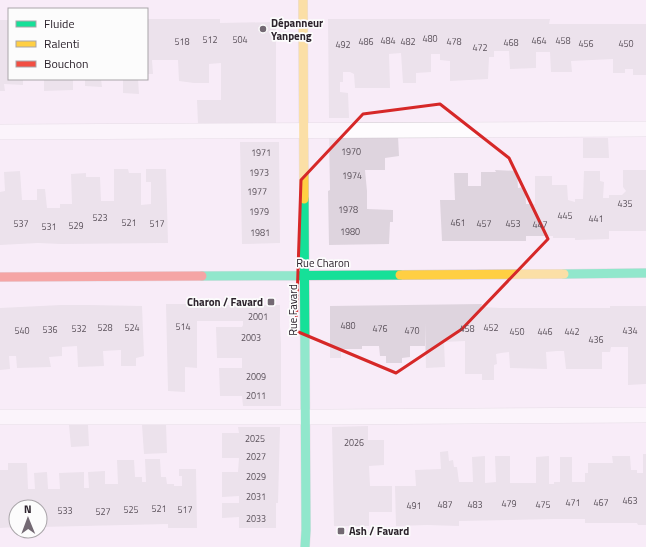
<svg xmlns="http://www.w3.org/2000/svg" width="646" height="547" font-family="'Titillium Web',sans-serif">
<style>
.building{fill:#ded4de}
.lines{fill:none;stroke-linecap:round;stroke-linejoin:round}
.lane-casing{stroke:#d0c7d0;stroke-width:16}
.fast-casing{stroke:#d0c7d0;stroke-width:10}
.slow-casing{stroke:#d0c7d0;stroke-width:10}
.jam-casing{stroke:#d0c7d0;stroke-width:10}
.lane{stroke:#fefcfe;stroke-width:15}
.fast{stroke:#16e098;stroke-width:9}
.slow{stroke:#ffcf43;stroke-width:9}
.jam{stroke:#f24e42;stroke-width:9}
.marked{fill:none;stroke:#d62828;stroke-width:3;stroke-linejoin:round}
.poi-dot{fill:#736973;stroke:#fcfcfc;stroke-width:1.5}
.labels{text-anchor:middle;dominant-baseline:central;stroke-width:3.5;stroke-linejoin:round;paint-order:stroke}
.number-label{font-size:9px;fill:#5a515a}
.poi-label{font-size:11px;font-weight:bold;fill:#2c232c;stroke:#fcfcfc;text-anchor:start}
.street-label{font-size:11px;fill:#2c232c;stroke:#fcfcfc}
</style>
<rect width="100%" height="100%" fill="#f8ecf8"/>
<path class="building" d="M147,19H220V23L276,22V123L198,124L197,100H221V63L209,64V83H194L179,81L178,60H152L153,74H147Z
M328,19H550L549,24H646V75H633V69H625V73H613V59L571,61L572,72H551L550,52H536V68L510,69L509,51H494V57H489L488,79L450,81V61L440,60V54H431V72L416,73V83H403L401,53L389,54L390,88H355L354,74L350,72H343V82H340V92L348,93L349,118H329Z
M0,20H9V79H23V85L4,84L5,91H0Z
M44,79H73V90L44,91Z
M85,79H101L102,87L85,86Z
M123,79H138L139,94L123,93Z
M329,136H398L399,156L385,158V170H365L367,191V209L393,210V222H390L389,244L329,245L328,191L330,190Z
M583,138H608L609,158H583Z
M240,142H279L280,243L242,244Z
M114,169H128L129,173H141V205L151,204V182H146V169H166L168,243L61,244L38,243L0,245V192L5,191L4,172L20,171L22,200H37V189H45L47,208H60V204H72L71,174L86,173V177H100L101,201H114Z
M495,170L517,171L518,188L525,187L526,204H535V176H552V185H567L568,200L575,202V199H583L584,171H600V181L604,182L603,198H609V195H622L626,191L623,187V170H646V231H609V239L575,240V238H553V236H526V241H442L440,200H455L454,173H468V186H481V172H496Z
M166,304H196V307L227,305H280V325L281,344V406H243L242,396H220L219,368H242V358H217L216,327H242L243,325V321H197V368L185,367V392L168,391Z
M482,304L481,307L501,308H610V306H646V384L628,385V347H611L610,352H602V369H566L564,351H557L546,352L547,369L510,368L509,352L501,353L496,354L497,364L494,365V380H482V374H465V341L444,342L445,367L426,368L425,323V346H410V357L402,358V363H386V356H380L379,346H362V349H341V358H330V306Z
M61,305H89L142,306L144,356L136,358V366H121V350L103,351L104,366L78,367L77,346L62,347V356L49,357L51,367L17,368L16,356H9L10,369L0,370V308Z
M166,424L167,453L144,454L142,425Z
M69,425H88L89,446L71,447Z
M368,426V440H384V465L369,466L370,486H392V512H369V526H334L332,427Z
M238,427H280L278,503H276V528H239V517L222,518V503H239V496L222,497V472H238L239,458H222V433H239Z
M448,451L449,461L453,460L454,467H457L459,482H473L472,457L485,456V483L496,482L495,456H510V483H536V457L549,456V484H554V482H560V457H572V482H585V473H588V463H613L612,456H630L631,470H637V473H643V454H646V525H638L637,523H585V519H554L459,521V526L427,525L396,526L395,486H416L415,470L441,469L440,452Z
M145,459H160L161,477H166L167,484H174V486H182V476H179V469H196L197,528H168V524L40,527V507H16V527L0,528V470H8V463H27L28,489H35L34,473L47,472L48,489H60L59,473L84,472V488H89L88,472L105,471V484H118L117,460H134L135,477H142V482H146Z"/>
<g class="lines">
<defs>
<path id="lane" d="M0,132L646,129
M0,417H328L646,415"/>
<path id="fast" d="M304,199L306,530L305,547
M564,274L646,273
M202,276L400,275"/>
<path id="slow" d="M303,0L304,199
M400,275L564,274"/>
<path id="jam" d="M0,277L202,276"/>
</defs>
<use href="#lane" class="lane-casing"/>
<use href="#fast" class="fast-casing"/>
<use href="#slow" class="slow-casing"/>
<use href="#jam" class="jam-casing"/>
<use href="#lane" class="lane"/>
<use href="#fast" class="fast"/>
<use href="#slow" class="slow"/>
<use href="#jam" class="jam"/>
</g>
<path d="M0 0H646V547H0ZM440,104L509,158L548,239L462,329L396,373L296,331L301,180L363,114Z" fill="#f8ecf8" fill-opacity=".55" fill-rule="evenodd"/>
<path class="marked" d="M440,104L509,158L548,239L462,329L396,373L296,331L301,180L363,114Z"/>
<g class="poi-dot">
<circle cx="263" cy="29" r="4"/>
<rect x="267" y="298" width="8" height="8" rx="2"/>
<rect x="337" y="527" width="8" height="8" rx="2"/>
</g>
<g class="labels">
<g class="number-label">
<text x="430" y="38">480</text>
<text x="210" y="39">512</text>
<text x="240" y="39">504</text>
<text x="388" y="40">484</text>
<text x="539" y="40">464</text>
<text x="563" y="40">458</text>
<text x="182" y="41">518</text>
<text x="366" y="41">486</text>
<text x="408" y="41">482</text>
<text x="454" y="41">478</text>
<text x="511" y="42">468</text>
<text x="586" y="43">456</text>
<text x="626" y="43">450</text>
<text x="343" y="44">492</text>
<text x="480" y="47">472</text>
<text x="351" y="151">1970</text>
<text x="261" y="152">1971</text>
<text x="259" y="172">1973</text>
<text x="352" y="175">1974</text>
<text x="257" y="191">1977</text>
<text x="625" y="203">435</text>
<text x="348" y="209">1978</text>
<text x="259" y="211">1979</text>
<text x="565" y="215">445</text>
<text x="100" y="217">523</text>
<text x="596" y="218">441</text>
<text x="129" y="222">521</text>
<text x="458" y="222">461</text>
<text x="21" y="223">537</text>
<text x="157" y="223">517</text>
<text x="484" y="223">457</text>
<text x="513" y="223">453</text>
<text x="540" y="224">447</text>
<text x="76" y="225">529</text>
<text x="49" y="226">531</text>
<text x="350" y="231">1980</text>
<text x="260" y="232">1981</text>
<text x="258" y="316">2001</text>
<text x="348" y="325">480</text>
<text x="183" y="326">514</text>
<text x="105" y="327">528</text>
<text x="132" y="327">524</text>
<text x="491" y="327">452</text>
<text x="79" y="328">532</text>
<text x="380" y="328">476</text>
<text x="467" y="328">458</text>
<text x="50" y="329">536</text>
<text x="22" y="330">540</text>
<text x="412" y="330">470</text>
<text x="630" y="330">434</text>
<text x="517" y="331">450</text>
<text x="545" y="331">446</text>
<text x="572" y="331">442</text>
<text x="251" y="337">2003</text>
<text x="596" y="339">436</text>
<text x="256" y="376">2009</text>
<text x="256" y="395">2011</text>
<text x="255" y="438">2025</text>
<text x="354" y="442">2026</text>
<text x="256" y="456">2027</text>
<text x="256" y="476">2029</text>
<text x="256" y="496">2031</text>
<text x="630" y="500">463</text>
<text x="573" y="502">471</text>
<text x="601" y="502">467</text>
<text x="509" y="503">479</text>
<text x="445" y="504">487</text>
<text x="475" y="504">483</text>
<text x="543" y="504">475</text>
<text x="414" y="505">491</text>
<text x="159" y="508">521</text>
<text x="131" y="509">525</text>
<text x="185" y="509">517</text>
<text x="65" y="510">533</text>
<text x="103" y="511">527</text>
<text x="256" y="518">2033</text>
</g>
<g class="poi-label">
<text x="271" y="23">Dépanneur<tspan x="271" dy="13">Yanpeng</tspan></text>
<text x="263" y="302" text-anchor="end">Charon / Favard</text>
<text x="349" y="531">Ash / Favard</text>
</g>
<g class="street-label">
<text x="323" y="263">Rue Charon</text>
<text transform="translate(293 310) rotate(-90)">Rue Favard</text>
</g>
</g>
<rect x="8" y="8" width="140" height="72" fill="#fcfcfc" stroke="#a9a5a9"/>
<rect x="16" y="21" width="20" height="6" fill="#16e098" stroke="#a9a5a9"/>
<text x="44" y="28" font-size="12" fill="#2c232c">Fluide</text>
<rect x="16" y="41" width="20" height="6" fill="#ffcf43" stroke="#a9a5a9"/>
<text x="44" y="48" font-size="12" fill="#2c232c">Ralenti</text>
<rect x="16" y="61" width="20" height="6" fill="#f24e42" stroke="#a9a5a9"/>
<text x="44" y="68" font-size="12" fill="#2c232c">Bouchon</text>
<g transform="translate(28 519) rotate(359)"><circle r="19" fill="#fcfcfc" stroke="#a9a5a9"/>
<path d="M0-3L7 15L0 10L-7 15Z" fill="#736973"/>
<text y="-6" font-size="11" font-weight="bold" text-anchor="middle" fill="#2c232c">N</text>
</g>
</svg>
